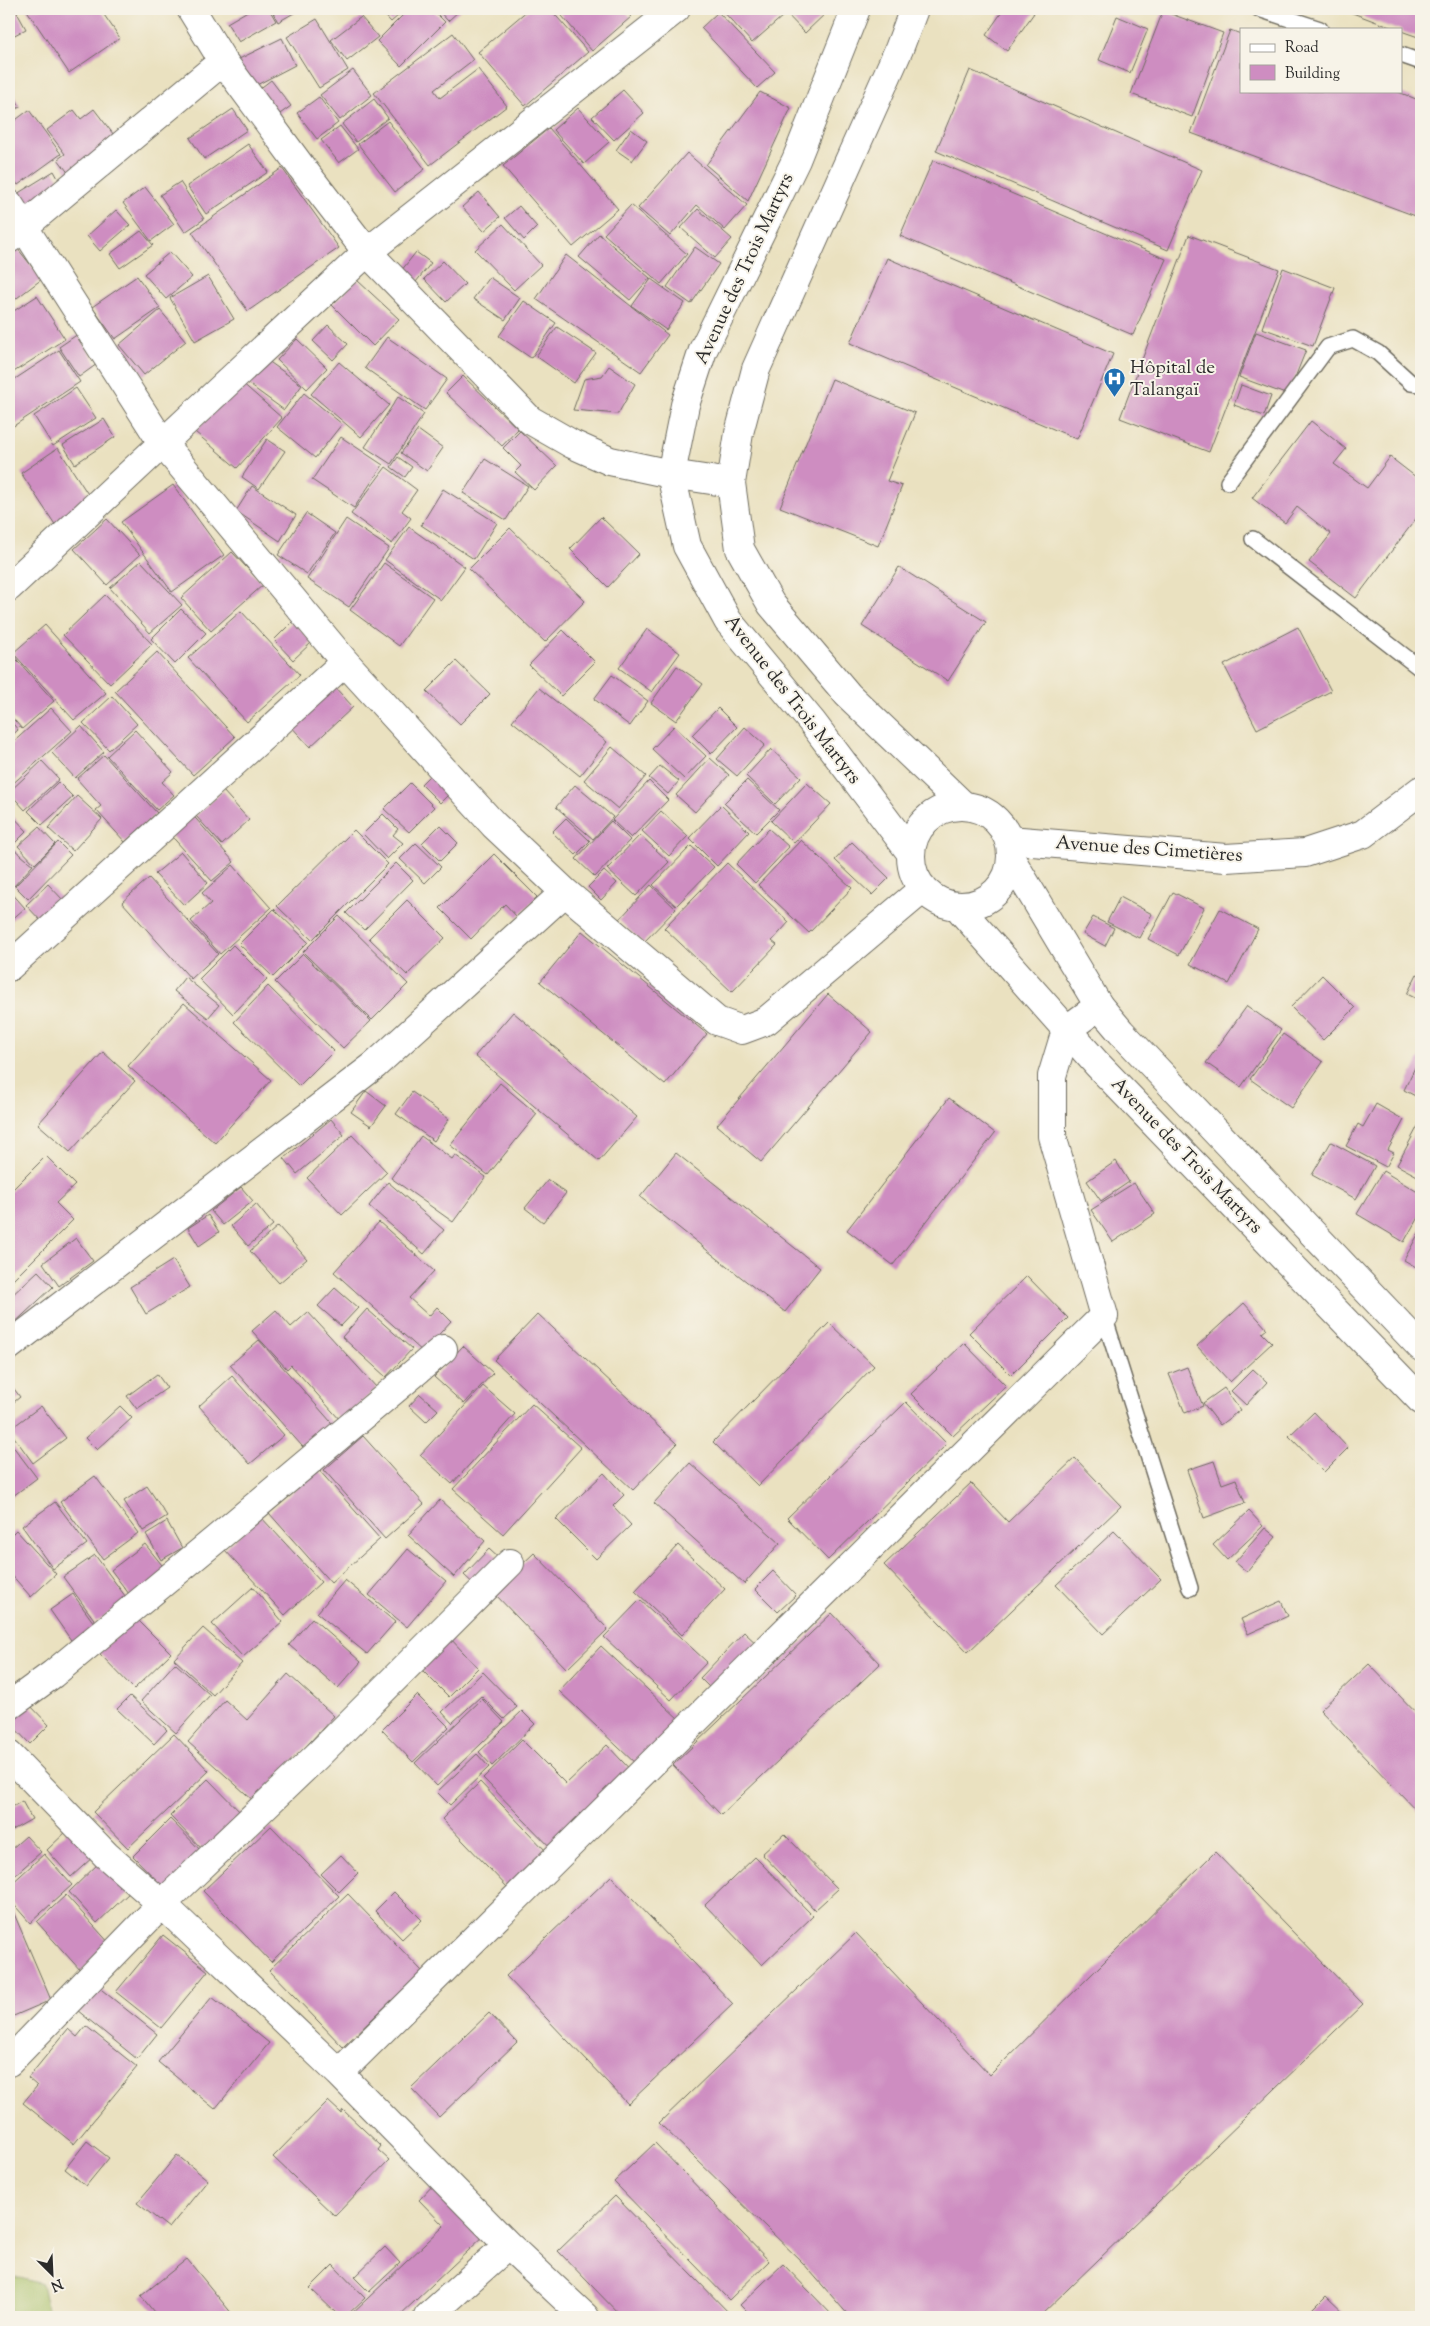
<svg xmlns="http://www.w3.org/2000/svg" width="1430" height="2326" font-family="'Sorts Mill Goudy',serif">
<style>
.green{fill:#a6be63;stroke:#687447}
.building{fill:#ce8dc1}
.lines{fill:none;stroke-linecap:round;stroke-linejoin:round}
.service-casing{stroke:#6e6b5f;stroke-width:18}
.minor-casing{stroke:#6e6b5f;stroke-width:30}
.primary-casing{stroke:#6e6b5f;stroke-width:30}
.trunk-casing{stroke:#6e6b5f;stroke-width:30}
.service{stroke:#fff;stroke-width:15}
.minor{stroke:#fff;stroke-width:28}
.primary{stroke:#fff;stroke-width:28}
.trunk{stroke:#fff;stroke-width:28}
.labels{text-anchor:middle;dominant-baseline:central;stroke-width:4;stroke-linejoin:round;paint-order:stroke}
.street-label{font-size:19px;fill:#2b2b2b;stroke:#f7f3e8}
.poi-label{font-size:19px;fill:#2b2b2b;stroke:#f7f3e8;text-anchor:start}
</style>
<rect width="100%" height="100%" fill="#f7f3e8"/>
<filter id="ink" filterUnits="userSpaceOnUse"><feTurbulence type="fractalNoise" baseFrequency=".02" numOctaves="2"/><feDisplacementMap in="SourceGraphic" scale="10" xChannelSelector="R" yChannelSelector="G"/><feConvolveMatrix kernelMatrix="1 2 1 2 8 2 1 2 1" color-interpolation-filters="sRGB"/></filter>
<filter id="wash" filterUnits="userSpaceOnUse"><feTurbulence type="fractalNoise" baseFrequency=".0096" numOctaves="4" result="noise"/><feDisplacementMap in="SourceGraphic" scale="20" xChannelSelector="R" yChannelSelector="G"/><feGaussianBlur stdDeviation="1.12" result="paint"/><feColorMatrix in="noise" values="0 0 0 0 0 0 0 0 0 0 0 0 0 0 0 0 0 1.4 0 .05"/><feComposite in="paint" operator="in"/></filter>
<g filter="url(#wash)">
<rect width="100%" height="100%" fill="#eae1c0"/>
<path class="green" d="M9,2275L42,2284L49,2317H9Z"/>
<g id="blocks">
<path class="building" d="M9,9H15L26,29L9,38Z
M26,9H100L120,38L69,73Z
M251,9H269L276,21L239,42L227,23Z
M271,9H301L278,22Z
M379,9H406L391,22Z
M409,9H432L445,22L401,66L377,41Z
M437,9H461L448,21Z
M529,9H550L588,52L525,106L478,52Z
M556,9H623L631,17L592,51Z
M721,9H777L783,16L752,43Z
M782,9H826L828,11L805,33Z
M1004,9H1028L1034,13L1007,51L986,35Z
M1342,9H1421V38L1401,31V29H1395Z
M1163,11L1223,33L1192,117L1131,94Z
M718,12L775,72L757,88L701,28Z
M1117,16L1148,29L1130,73L1099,60Z
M361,17L378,37L347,61L331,40Z
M317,19L348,70L319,88L287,37Z
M1230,30L1241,34V91H1396L1421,101V218L1191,133Z
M453,33L473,60L434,90L440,98L478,69L507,106L430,165L374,93Z
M282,38L295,65L249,89L235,61Z
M353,70L372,95L340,120L320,95Z
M970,70L1202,170L1168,250L936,151Z
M271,80L291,106L277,116L258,90Z
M9,85L20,107L9,112Z
M623,90L644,113L614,140L592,117Z
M760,92L791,108L748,201L706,165Z
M319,97L338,123L317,139L297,113Z
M374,99L388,118L356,142L342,124Z
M578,108L609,142L584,164L553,130Z
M94,109L120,143L72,178L58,159L65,154L47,130L74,110L81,119Z
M233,109L247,130L204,159L190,138Z
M29,110L61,154L18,185L9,173V125Z
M388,121L425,169L395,192L358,144Z
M340,126L358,149L339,163L321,140Z
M549,128L618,209L573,247L503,166Z
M631,129L647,141L632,161L616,150Z
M248,144L268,172L206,214L187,186Z
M687,153L747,205L725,230L697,205L670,236L638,208Z
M933,160L1166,259L1133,335L900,236Z
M282,168L339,248L248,311L192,232Z
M54,171L64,189L22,214L12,197Z
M180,182L204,219L185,232L160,195Z
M145,187L174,224L151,241L123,203Z
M479,192L500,217L484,231L462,207Z
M631,205L687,254L661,284L604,234Z
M519,206L537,227L524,240L505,218Z
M698,209L732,239L715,258L681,228Z
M116,210L130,225L100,251L87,236Z
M503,224L541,265L514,290L475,250Z
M141,231L153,245L120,268L110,254Z
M599,234L650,278L630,300L579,257Z
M1189,235L1279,269L1209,452L1120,418Z
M695,247L719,264L691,304L667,287Z
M18,249L42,279L9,304V256Z
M170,252L192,277L166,299L144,274Z
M416,252L431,263L416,282L401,271Z
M566,255L668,335L641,372L536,299Z
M887,258L1113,354L1077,439L850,343Z
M443,261L465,284L446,302L424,279Z
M1283,268L1335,288L1313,346L1262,328Z
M137,276L160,308L115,339L92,307Z
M208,276L234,319L195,341L170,298Z
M489,277L520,298L505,320L473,299Z
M651,279L685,303L666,330L632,306Z
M357,280L399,319L373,346L332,305Z
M37,296L65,339L9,375V314Z
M524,301L556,323L531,358L499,336Z
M160,310L186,341L144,375L119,345Z
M328,325L348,344L333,360L313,341Z
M557,327L596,353L574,383L536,356Z
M1256,332L1306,350L1288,395L1239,377Z
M78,334L97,364L79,377L59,347Z
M387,337L447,379L425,410L365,368Z
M297,339L327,368L307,389L277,360Z
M59,350L80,382L9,429V383Z
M264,358L302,385L284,410L247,383Z
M339,362L389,405L361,437L311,394Z
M609,366L635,384L618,414L573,410L584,379L602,376Z
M463,376L518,429L502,446L446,393Z
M832,379L915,413L887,481L902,486L878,546L780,507Z
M240,381L282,418L237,468L195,432Z
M1241,385L1271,396L1264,416L1234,405Z
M76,388L96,418L53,446L34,416Z
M304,393L342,424L315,458L277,427Z
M398,397L424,414L391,464L365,447Z
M104,419L115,437L75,464L63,445Z
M1311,421L1346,449L1334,464L1367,488L1390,457L1421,481V512L1356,598L1309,562L1331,534L1297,507L1285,523L1252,498Z
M418,430L443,448L427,471L401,453Z
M520,431L557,466L534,490L515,472L521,466L503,448Z
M341,437L383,465L354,508L312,480Z
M267,439L285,451L259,489L242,477Z
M58,448L95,505L58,529L21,473Z
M398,457L412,467L405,477L391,467Z
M485,459L528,486L506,520L463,493Z
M386,467L417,490L402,511L411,518L392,544L351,514Z
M173,485L224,555L172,592L121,522Z
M252,486L296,515L280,541L236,511Z
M443,489L497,523L474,559L421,525Z
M306,513L335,533L307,574L278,555Z
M601,517L639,554L608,587L570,549Z
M107,519L140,555L107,585L74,549Z
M346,519L389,548L349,607L307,579Z
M409,527L465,567L441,600L385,560Z
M510,528L585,601L545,642L469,569Z
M232,552L263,585L211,631L181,598Z
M141,561L182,605L150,633L110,588Z
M384,563L433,598L399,646L350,610Z
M899,567L986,622L948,681L862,626Z
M105,595L152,644L110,684L63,635Z
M181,609L206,633L175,664L151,639Z
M241,611L300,675L247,722L188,658Z
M293,621L312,642L293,660L274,640Z
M45,625L106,693L74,720L13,653Z
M1298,627L1331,691L1257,729L1224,665Z
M647,629L680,653L652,692L619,668Z
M563,630L595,662L561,696L529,665Z
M9,651L54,701L22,729L9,714Z
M157,652L235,737L193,775L115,691Z
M456,661L490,694L460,724L426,691Z
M677,666L703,684L676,721L651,703Z
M612,675L648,701L630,726L594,699Z
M332,684L353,707L310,747L288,723Z
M539,688L607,742L580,776L512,721Z
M112,696L137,724L109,750L83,723Z
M51,708L72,731L9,787V746Z
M718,708L737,727L711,754L692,735Z
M9,719L18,730L9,738Z
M81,726L104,752L75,778L52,753Z
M674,726L706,756L684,779L652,749Z
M745,727L765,745L737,776L717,759Z
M135,730L173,772L162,782L174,795L157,810L107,756Z
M612,747L646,776L618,809L584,780Z
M771,749L801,777L775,804L746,776Z
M104,755L157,813L125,842L96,810L101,806L77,779Z
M710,758L729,775L695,812L676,795Z
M42,761L59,779L25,810L9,792Z
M660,766L679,781L668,794L649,778Z
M434,771L453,790L440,803L421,784Z
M747,780L779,810L756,833L724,803Z
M649,781L668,800L631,838L612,820Z
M58,782L73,797L42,825L28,811Z
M410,783L434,807L409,832L384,809Z
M807,783L831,804L794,843L771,821Z
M575,785L613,817L593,839L556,807Z
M223,791L249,820L222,845L196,816Z
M77,796L102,819L73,851L48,828Z
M721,805L749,832L717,866L689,838Z
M189,811L234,862L212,881L167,831Z
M661,811L688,836L669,856L642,831Z
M9,812L27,831L9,849Z
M383,814L398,829L393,835L403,843L387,859L363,834Z
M566,818L590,841L576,855L552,832Z
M611,821L630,840L595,877L576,859Z
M440,825L458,843L440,861L422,843Z
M39,827L55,844L35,864L18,846Z
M769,829L789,847L755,883L736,864Z
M354,830L388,864L312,940L277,906Z
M640,835L669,862L636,896L607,869Z
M801,840L852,888L809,933L758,885Z
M58,842L71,855L28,899L15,886Z
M852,842L889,878L872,895L835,860Z
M416,843L441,867L425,883L400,859Z
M691,846L714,867L676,906L653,885Z
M15,850L33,865L13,887L9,883V857Z
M181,852L208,883L184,905L155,874Z
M494,854L537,897L517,917L505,904L471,939L440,908Z
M396,863L413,880L364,930L346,913Z
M727,863L789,922L772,941L777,945L732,992L664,928Z
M233,865L271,908L220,954L191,921L211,903L202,893Z
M604,871L617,883L601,900L588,887Z
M149,878L218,954L191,979L122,902Z
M48,884L64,901L42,922L26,905Z
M651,885L676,909L643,943L619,920Z
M9,890L25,908L9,922Z
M1173,892L1204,908L1179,955L1148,939Z
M1120,897L1152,914L1139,938L1107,922Z
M407,900L445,938L407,975L369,938Z
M274,909L308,942L273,977L239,944Z
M1220,909L1258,929L1229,984L1190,964Z
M339,916L408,984L372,1020L303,952Z
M1093,917L1114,928L1105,946L1083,934Z
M582,931L707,1034L665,1085L540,982Z
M233,945L267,979L233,1014L199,979Z
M303,954L371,1021L343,1048L275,982Z
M1417,974L1421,976V1001L1407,994Z
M1322,975L1355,1008L1323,1040L1291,1007Z
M185,977L219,1005L208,1018L174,991Z
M268,986L334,1051L299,1086L234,1022Z
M828,994L872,1032L761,1162L717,1125Z
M184,1003L271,1080L215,1143L128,1066Z
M1247,1006L1281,1030L1241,1087L1206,1063Z
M513,1012L637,1117L599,1161L475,1056Z
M1283,1034L1323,1062L1291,1108L1250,1079Z
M103,1052L135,1081L70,1152L38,1124Z
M1421,1055V1099L1404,1090Z
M500,1083L537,1114L488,1175L450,1145Z
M366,1091L386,1106L371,1126L351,1112Z
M412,1092L449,1119L434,1141L396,1114Z
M949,1098L995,1133L893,1265L847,1230Z
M1376,1104L1404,1120L1388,1150L1394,1153L1386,1167L1346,1146L1358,1124L1363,1127Z
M331,1119L344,1135L297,1174L284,1158Z
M1418,1126L1421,1128V1178L1397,1165Z
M352,1135L387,1172L342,1215L307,1178Z
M421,1136L452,1159L455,1155L486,1177L453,1222L391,1178Z
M1331,1142L1375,1166L1356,1199L1312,1175Z
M676,1153L820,1268L785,1312L640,1197Z
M46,1156L75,1185L56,1203L73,1220L9,1284V1193Z
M1116,1161L1129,1182L1101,1201L1087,1181Z
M1383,1171L1421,1194V1212L1404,1242L1357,1214Z
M548,1180L566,1193L543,1222L525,1208Z
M388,1182L444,1230L424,1254L369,1206Z
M1134,1183L1155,1214L1113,1242L1091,1210Z
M241,1187L253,1201L223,1225L211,1211Z
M256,1204L273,1225L248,1246L231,1226Z
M208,1215L219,1232L199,1246L188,1228Z
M379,1222L434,1271L409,1298L429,1316L437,1307L451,1321L423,1352L334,1272Z
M278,1226L307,1259L279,1283L250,1251Z
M1421,1229V1270L1404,1260Z
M76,1238L93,1261L59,1286L43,1263Z
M173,1260L190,1287L146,1314L130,1287Z
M38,1271L53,1287L9,1328V1298Z
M1027,1276L1068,1318L1011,1375L969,1333Z
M335,1288L358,1308L341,1326L318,1306Z
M1244,1303L1267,1329L1262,1333L1272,1343L1230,1382L1197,1346Z
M367,1309L412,1349L386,1377L342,1337Z
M276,1310L291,1327L308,1312L377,1388L341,1421L291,1365L287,1369L252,1331Z
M538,1314L677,1444L633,1490L494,1360Z
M829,1323L874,1366L758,1486L713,1442Z
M259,1340L338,1430L310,1455L230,1365Z
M964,1343L1006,1386L953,1436L911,1394Z
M463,1346L493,1373L464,1404L434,1377Z
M1187,1367L1203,1406L1185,1413L1169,1374Z
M1253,1369L1267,1382L1246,1405L1231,1391Z
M157,1374L167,1388L137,1409L127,1396Z
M232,1376L284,1435L250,1464L199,1406Z
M9,1382L20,1397L9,1406Z
M483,1386L515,1414L452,1484L420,1455Z
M1224,1388L1240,1410L1220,1425L1203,1403Z
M420,1394L438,1410L426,1422L409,1406Z
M906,1402L947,1444L828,1560L787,1518Z
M532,1404L581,1448L503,1534L453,1489Z
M41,1406L66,1438L33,1463L9,1430Z
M120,1406L132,1418L97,1450L85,1438Z
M1314,1412L1348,1448L1324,1472L1289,1436Z
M363,1436L424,1504L385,1539L324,1470Z
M9,1441L37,1478L9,1499Z
M1075,1458L1121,1506L968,1652L884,1565L971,1483L1008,1522Z
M1214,1461L1222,1484L1236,1479L1245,1503L1204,1518L1187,1470Z
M690,1463L780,1543L744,1584L654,1503Z
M318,1469L380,1539L331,1583L269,1513Z
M604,1473L624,1495L613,1506L631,1525L596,1559L556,1519Z
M95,1476L138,1533L103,1559L60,1502Z
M147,1486L167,1516L143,1531L124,1501Z
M440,1500L485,1541L454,1577L408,1535Z
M55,1502L87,1544L53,1569L22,1526Z
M1249,1511L1263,1526L1227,1560L1213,1545Z
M260,1516L321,1582L285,1615L224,1549Z
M167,1521L182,1548L161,1560L146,1534Z
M1265,1528L1276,1537L1247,1572L1235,1562Z
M16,1530L56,1574L31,1597L9,1572V1537Z
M1114,1531L1161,1579L1103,1634L1056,1585Z
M145,1544L170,1575L135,1602L111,1570Z
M678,1545L725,1589L682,1635L635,1591Z
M408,1549L446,1581L407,1627L369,1595Z
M489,1549L503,1562L479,1589L464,1575Z
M534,1553L608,1629L567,1669L493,1592Z
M95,1555L128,1600L96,1622L63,1577Z
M773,1571L796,1595L778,1612L755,1589Z
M345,1580L395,1622L367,1654L317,1613Z
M253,1587L283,1622L243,1657L212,1624Z
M73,1594L96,1626L73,1643L50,1610Z
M640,1600L707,1662L671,1700L604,1637Z
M1281,1601L1288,1616L1248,1634L1241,1619Z
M832,1613L880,1664L721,1815L673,1765Z
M135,1617L171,1653L134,1689L99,1653Z
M312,1618L361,1662L338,1688L289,1645Z
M203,1628L242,1663L213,1695L174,1659Z
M744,1632L760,1647L716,1694L700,1678Z
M449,1637L478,1668L449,1697L418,1666Z
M601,1646L680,1720L637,1765L559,1691Z
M175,1663L210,1695L176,1733L141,1701Z
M1369,1664L1421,1718V1815L1320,1710Z
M483,1672L517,1707L504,1719L481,1696L452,1723L442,1712Z
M288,1674L334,1716L255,1802L188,1742L225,1700L247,1720Z
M417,1695L449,1727L413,1762L382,1730Z
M130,1696L167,1730L154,1744L117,1709Z
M482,1699L504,1722L437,1786L415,1763Z
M28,1703L49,1725L30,1744L9,1722Z
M522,1711L535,1724L492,1766L479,1752Z
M174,1734L209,1771L128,1848L93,1812Z
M522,1740L566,1784L607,1745L637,1777L557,1854L483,1778Z
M477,1754L489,1767L450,1805L437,1792Z
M208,1779L246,1818L208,1855L170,1816Z
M480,1782L547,1852L509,1889L442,1819Z
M22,1801L32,1819L9,1832V1809Z
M170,1819L207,1857L169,1893L133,1856Z
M271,1826L339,1896L271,1962L203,1891Z
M69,1829L94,1856L71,1877L47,1850Z
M784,1834L838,1889L815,1910L762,1854Z
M26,1836L41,1852L15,1875L9,1869V1851Z
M1215,1852L1363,2004L1039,2317H850L803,2263L659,2123L856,1933L990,2075Z
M44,1854L72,1885L30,1923L9,1899V1886Z
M341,1855L358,1873L339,1892L321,1874Z
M755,1857L813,1916L762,1965L705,1905Z
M101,1861L130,1892L97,1923L69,1892Z
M611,1876L733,2004L628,2104L506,1976Z
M394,1892L422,1920L402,1939L375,1911Z
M348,1894L422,1971L343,2047L269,1970Z
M66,1895L111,1945L81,1971L37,1922Z
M9,1902L51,2000L9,2018Z
M163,1935L208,1971L161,2028L116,1992Z
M97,1986L157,2034L137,2059L77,2010Z
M212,1997L269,2043L215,2109L158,2062Z
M489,2013L517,2042L439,2117L411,2088Z
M86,2026L137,2067L74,2144L23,2103L37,2086L28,2078L68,2029L77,2037Z
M328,2101L341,2113L343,2110L381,2146L378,2150L389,2160L335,2216L273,2157Z
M87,2141L109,2158L86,2186L65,2169Z
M655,2143L769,2261L729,2300L614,2182Z
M177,2155L208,2180L169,2228L137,2203Z
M436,2182L486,2234L398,2317H348L444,2226L419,2200Z
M615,2196L733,2317H622L558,2251Z
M385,2247L400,2263L369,2292L354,2277Z
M187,2259L233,2315L230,2317H158L141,2296Z
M783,2264L834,2317H752L740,2305Z
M333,2265L365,2298L345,2317H340L310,2288Z
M1326,2296L1348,2317H1305Z"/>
</g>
</g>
<g filter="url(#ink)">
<use href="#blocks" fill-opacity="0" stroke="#6e6b5f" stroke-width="1"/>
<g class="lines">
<defs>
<path id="service" d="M1259,9L1320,29
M1401,55L1421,62
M1228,482L1328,347L1353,339L1378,353L1411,383L1421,384
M1253,539L1421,669
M1104,1316L1190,1588"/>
<path id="minor" d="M191,9L223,61L302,168L367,252L530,420L572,444L610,461L671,474L731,483
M9,204L163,444L345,662L494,825L565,892L717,1021L742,1030L766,1021L923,889
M9,239L223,61
M9,587L367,252L676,9
M1009,840L1226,858L1305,853L1363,834L1421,790
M9,967L345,662
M9,1346L375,1065L565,892
M9,1706L53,1674L215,1540L443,1349
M9,1755L106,1855L162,1904L339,2073L508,2245L585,2317
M9,2062L162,1904L317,1756L510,1563
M339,2073L1104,1316L1052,1136V1076L1066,1030L1099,1006
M428,2317L508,2245"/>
<path id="primary" d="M856,9L796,160L703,350L685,405L671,474L687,546L728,621L812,722L911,853
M914,9L899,49L756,369L739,433L731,483L740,549L771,604L848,695L964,806"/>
<path id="trunk" d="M911 856a50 50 0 1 1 100 0a50 50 0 1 1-100 0Z
M1011,859L1099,1006L1121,1032L1421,1347
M957,906L1097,1064L1421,1400"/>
</defs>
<use href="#service" class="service-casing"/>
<use href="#minor" class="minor-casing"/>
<use href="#primary" class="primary-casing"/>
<use href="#trunk" class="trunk-casing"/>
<use href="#service" class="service"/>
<use href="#minor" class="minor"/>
<use href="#primary" class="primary"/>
<use href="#trunk" class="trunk"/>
</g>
</g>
<defs>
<symbol id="hospital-pin" viewBox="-11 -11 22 30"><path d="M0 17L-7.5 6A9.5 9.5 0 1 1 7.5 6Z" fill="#1f6fb2" stroke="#f7f3e8"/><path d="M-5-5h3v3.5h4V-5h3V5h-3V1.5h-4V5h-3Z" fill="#fff"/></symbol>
</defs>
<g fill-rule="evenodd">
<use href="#hospital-pin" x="1102" y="366" width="25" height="34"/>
</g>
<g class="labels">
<g class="street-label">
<text transform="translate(745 269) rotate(-65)">Avenue des Trois Martyrs</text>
<text transform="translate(792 700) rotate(52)">Avenue des Trois Martyrs</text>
<text transform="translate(1149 850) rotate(4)">Avenue des Cimetières</text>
<text transform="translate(1186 1156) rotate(46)">Avenue des Trois Martyrs</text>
</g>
<g class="poi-label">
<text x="1130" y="368">Hôpital de<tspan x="1130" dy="22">Talangaï</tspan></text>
</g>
</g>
<rect width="1430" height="2326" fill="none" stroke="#f7f3e8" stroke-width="30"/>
<rect x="1240" y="28" width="162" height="65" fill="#f7f3e8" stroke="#a5a39c"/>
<rect x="1250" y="44" width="25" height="8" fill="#ffffff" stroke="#a5a39c"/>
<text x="1285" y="52" font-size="15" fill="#2b2b2b">Road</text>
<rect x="1250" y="65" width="25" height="15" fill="#ce8dc1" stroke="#a5a39c"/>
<text x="1285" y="78" font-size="15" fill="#2b2b2b">Building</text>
<g transform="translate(52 2274) rotate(156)" stroke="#f7f3e8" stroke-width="4" paint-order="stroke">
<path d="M0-4L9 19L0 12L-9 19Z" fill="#2b2b2b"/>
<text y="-8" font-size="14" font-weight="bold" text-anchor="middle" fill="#2b2b2b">N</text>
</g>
</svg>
